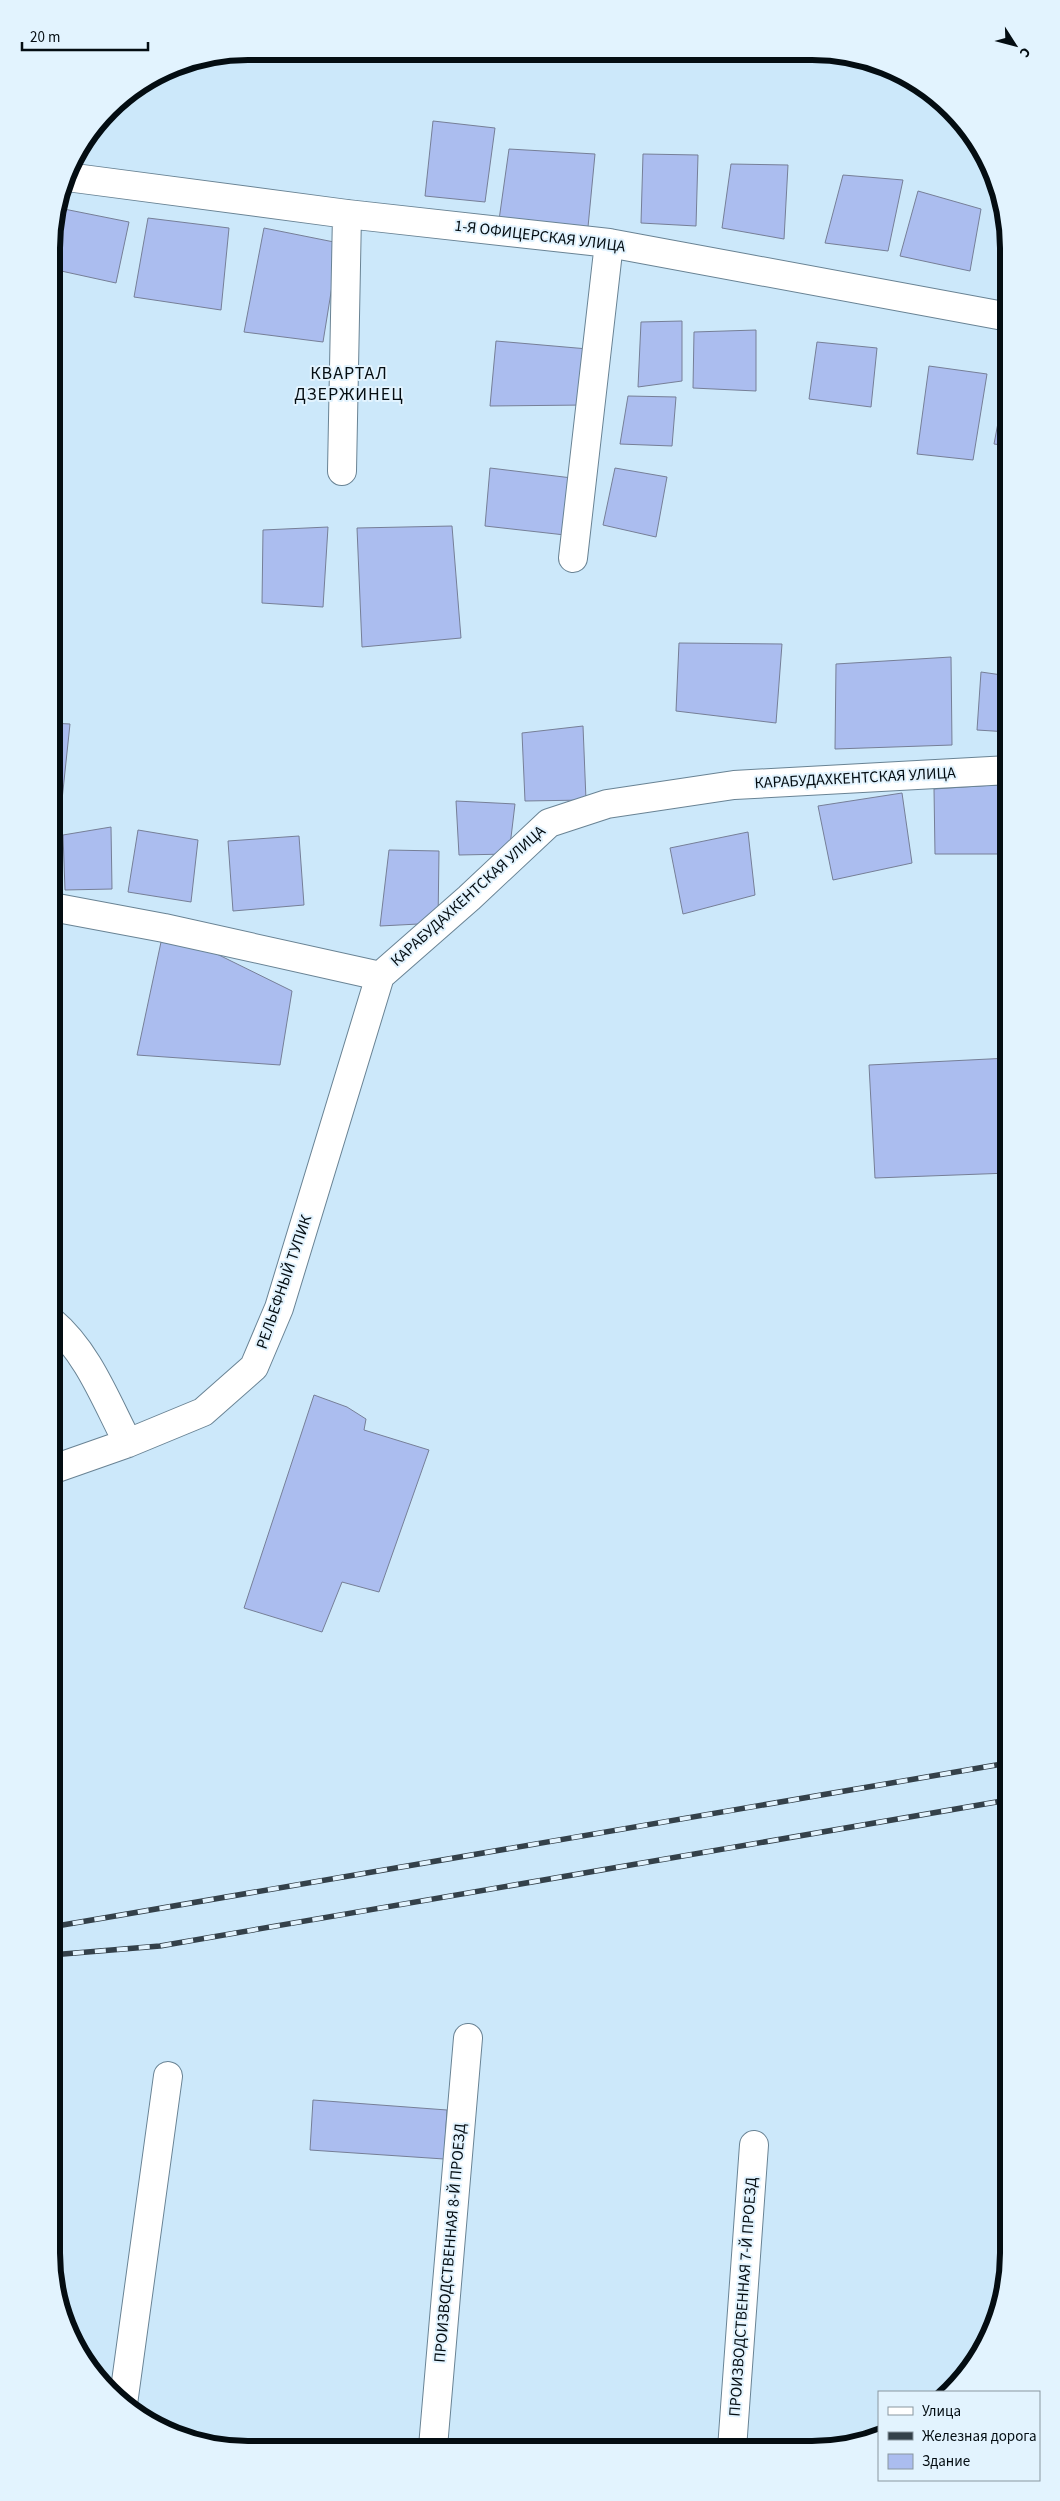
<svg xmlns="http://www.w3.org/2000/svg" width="1060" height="2501" font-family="'Source Sans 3',sans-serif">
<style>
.building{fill:#abbdef;stroke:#767f97}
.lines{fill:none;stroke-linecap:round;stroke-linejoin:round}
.minor-casing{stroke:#698394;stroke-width:30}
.minor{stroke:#fff;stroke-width:28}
.rail-casing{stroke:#34414a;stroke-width:5.5}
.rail{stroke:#e2f3fe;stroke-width:4;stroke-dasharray:11;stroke-linecap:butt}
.labels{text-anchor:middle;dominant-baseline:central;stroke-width:4;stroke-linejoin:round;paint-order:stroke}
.street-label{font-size:16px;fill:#040d12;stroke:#e2f3fe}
.neighbourhood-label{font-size:18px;letter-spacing:1px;fill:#040d12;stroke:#e2f3fe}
.rim{fill:none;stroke:#040d12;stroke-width:6}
</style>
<rect width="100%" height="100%" fill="#cce8fa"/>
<path class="building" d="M433,121L495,128L485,202L425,196Z
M509,149L595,154L588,227L499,220Z
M643,154L698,155L696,226L641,223Z
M731,164L788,165L784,239L722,228Z
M843,175L903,180L888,251L825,243Z
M918,191L981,209L970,271L900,256Z
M59,208L129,222L116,283L52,269V235Z
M148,218L229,228L221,310L134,297Z
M264,228L339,243L323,342L244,332Z
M682,321V381L638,387L641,322Z
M756,330V391L693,388L694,332Z
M496,341L588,349L586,405L490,406Z
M817,342L877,348L871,407L809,399Z
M929,366L987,374L973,460L917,454Z
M1007,375H1009V446L994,444Z
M628,396L676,397L672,446L620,444Z
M490,468L572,478L565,535L485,526Z
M615,468L667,477L656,537L603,525Z
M452,526L461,638L362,647L357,528Z
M328,527L323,607L262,603L263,530Z
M679,643L782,644L776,723L676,711Z
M951,657L952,745L835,749L836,664Z
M981,672L1009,676V732L977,730Z
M52,723L70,724L62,800H52Z
M583,726L586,800L525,801L522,733Z
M1009,784V854H935L934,789Z
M902,793L912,863L833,880L818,806Z
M456,801L515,804L509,854L459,855Z
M111,827L112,889L65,890L63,835Z
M138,830L198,840L191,902L128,892Z
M748,832L755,895L683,914L670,848Z
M299,836L304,905L233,911L228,841Z
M389,850L439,851L438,923L380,926Z
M164,928L292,991L280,1065L137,1055Z
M1009,1058V1173L875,1178L869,1065Z
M314,1395L347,1407L366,1419L364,1430L429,1450L379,1592L342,1582L322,1632L244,1608Z
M51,1689L59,1714L51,1716Z
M313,2100L447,2110L444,2159L310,2150Z"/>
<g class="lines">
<defs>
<path id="minor" d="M67,177L347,214L609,243L1009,317
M342,471L347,214
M573,558L609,243
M52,907L164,928L380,976L469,898L549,823L607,804L734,785L1009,770
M51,1321C88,1352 106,1401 128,1443
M51,1470L128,1443L203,1412L254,1367L279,1308L380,976
M123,2404L168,2076
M433,2447L468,2038
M732,2449L754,2145"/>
</defs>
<use href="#minor" class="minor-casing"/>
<use href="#minor" class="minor"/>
<defs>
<path id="rail" d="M51,1927L1008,1763
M51,1955L160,1946L1008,1800"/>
</defs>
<use href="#rail" class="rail-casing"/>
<use href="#rail" class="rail"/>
</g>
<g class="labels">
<g class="street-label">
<text transform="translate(540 236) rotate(7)">1-Я ОФИЦЕРСКАЯ УЛИЦА</text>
<text transform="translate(855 778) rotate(-3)">КАРАБУДАХКЕНТСКАЯ УЛИЦА</text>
<text transform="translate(468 896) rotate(-42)">КАРАБУДАХКЕНТСКАЯ УЛИЦА</text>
<text transform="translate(284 1282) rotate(-71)">РЕЛЬЕФНЫЙ ТУПИК</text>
<text transform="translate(450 2243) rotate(-85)">ПРОИЗВОДСТВЕННАЯ 8-Й ПРОЕЗД</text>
<text transform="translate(743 2297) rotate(-86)">ПРОИЗВОДСТВЕННАЯ 7-Й ПРОЕЗД</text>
</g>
<g class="neighbourhood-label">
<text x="349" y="373">КВАРТАЛ<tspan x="349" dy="21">ДЗЕРЖИНЕЦ</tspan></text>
</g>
</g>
<path d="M0 0H1060V2501H0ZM248 60H812A188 188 0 0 1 1000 248V2253A188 188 0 0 1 812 2441H248A188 188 0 0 1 60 2253V248A188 188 0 0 1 248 60Z" fill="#e2f3fe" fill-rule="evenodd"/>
<path class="rim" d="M248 60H812A188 188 0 0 1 1000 248V2253A188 188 0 0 1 812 2441H248A188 188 0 0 1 60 2253V248A188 188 0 0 1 248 60Z"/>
<rect x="878" y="2391" width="162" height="90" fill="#e2f3fe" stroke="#8997a0"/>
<rect x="888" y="2407" width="25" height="8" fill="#ffffff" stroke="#8997a0"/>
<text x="922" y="2416" font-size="15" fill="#040d12">Улица</text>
<rect x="888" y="2432" width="25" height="8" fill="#34414a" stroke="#8997a0"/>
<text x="922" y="2441" font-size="15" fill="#040d12">Железная дорога</text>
<rect x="888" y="2454" width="25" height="15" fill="#abbdef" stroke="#8997a0"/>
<text x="922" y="2466" font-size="15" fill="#040d12">Здание</text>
<g transform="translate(1015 45) rotate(126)" stroke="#e2f3fe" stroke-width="4" paint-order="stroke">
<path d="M0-4L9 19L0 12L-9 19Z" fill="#040d12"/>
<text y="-8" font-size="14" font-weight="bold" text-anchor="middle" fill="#040d12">С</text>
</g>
<path d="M22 42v8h126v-8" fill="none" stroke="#040d12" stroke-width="2.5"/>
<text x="30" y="42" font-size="15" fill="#040d12" stroke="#e2f3fe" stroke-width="4" paint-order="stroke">20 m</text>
</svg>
